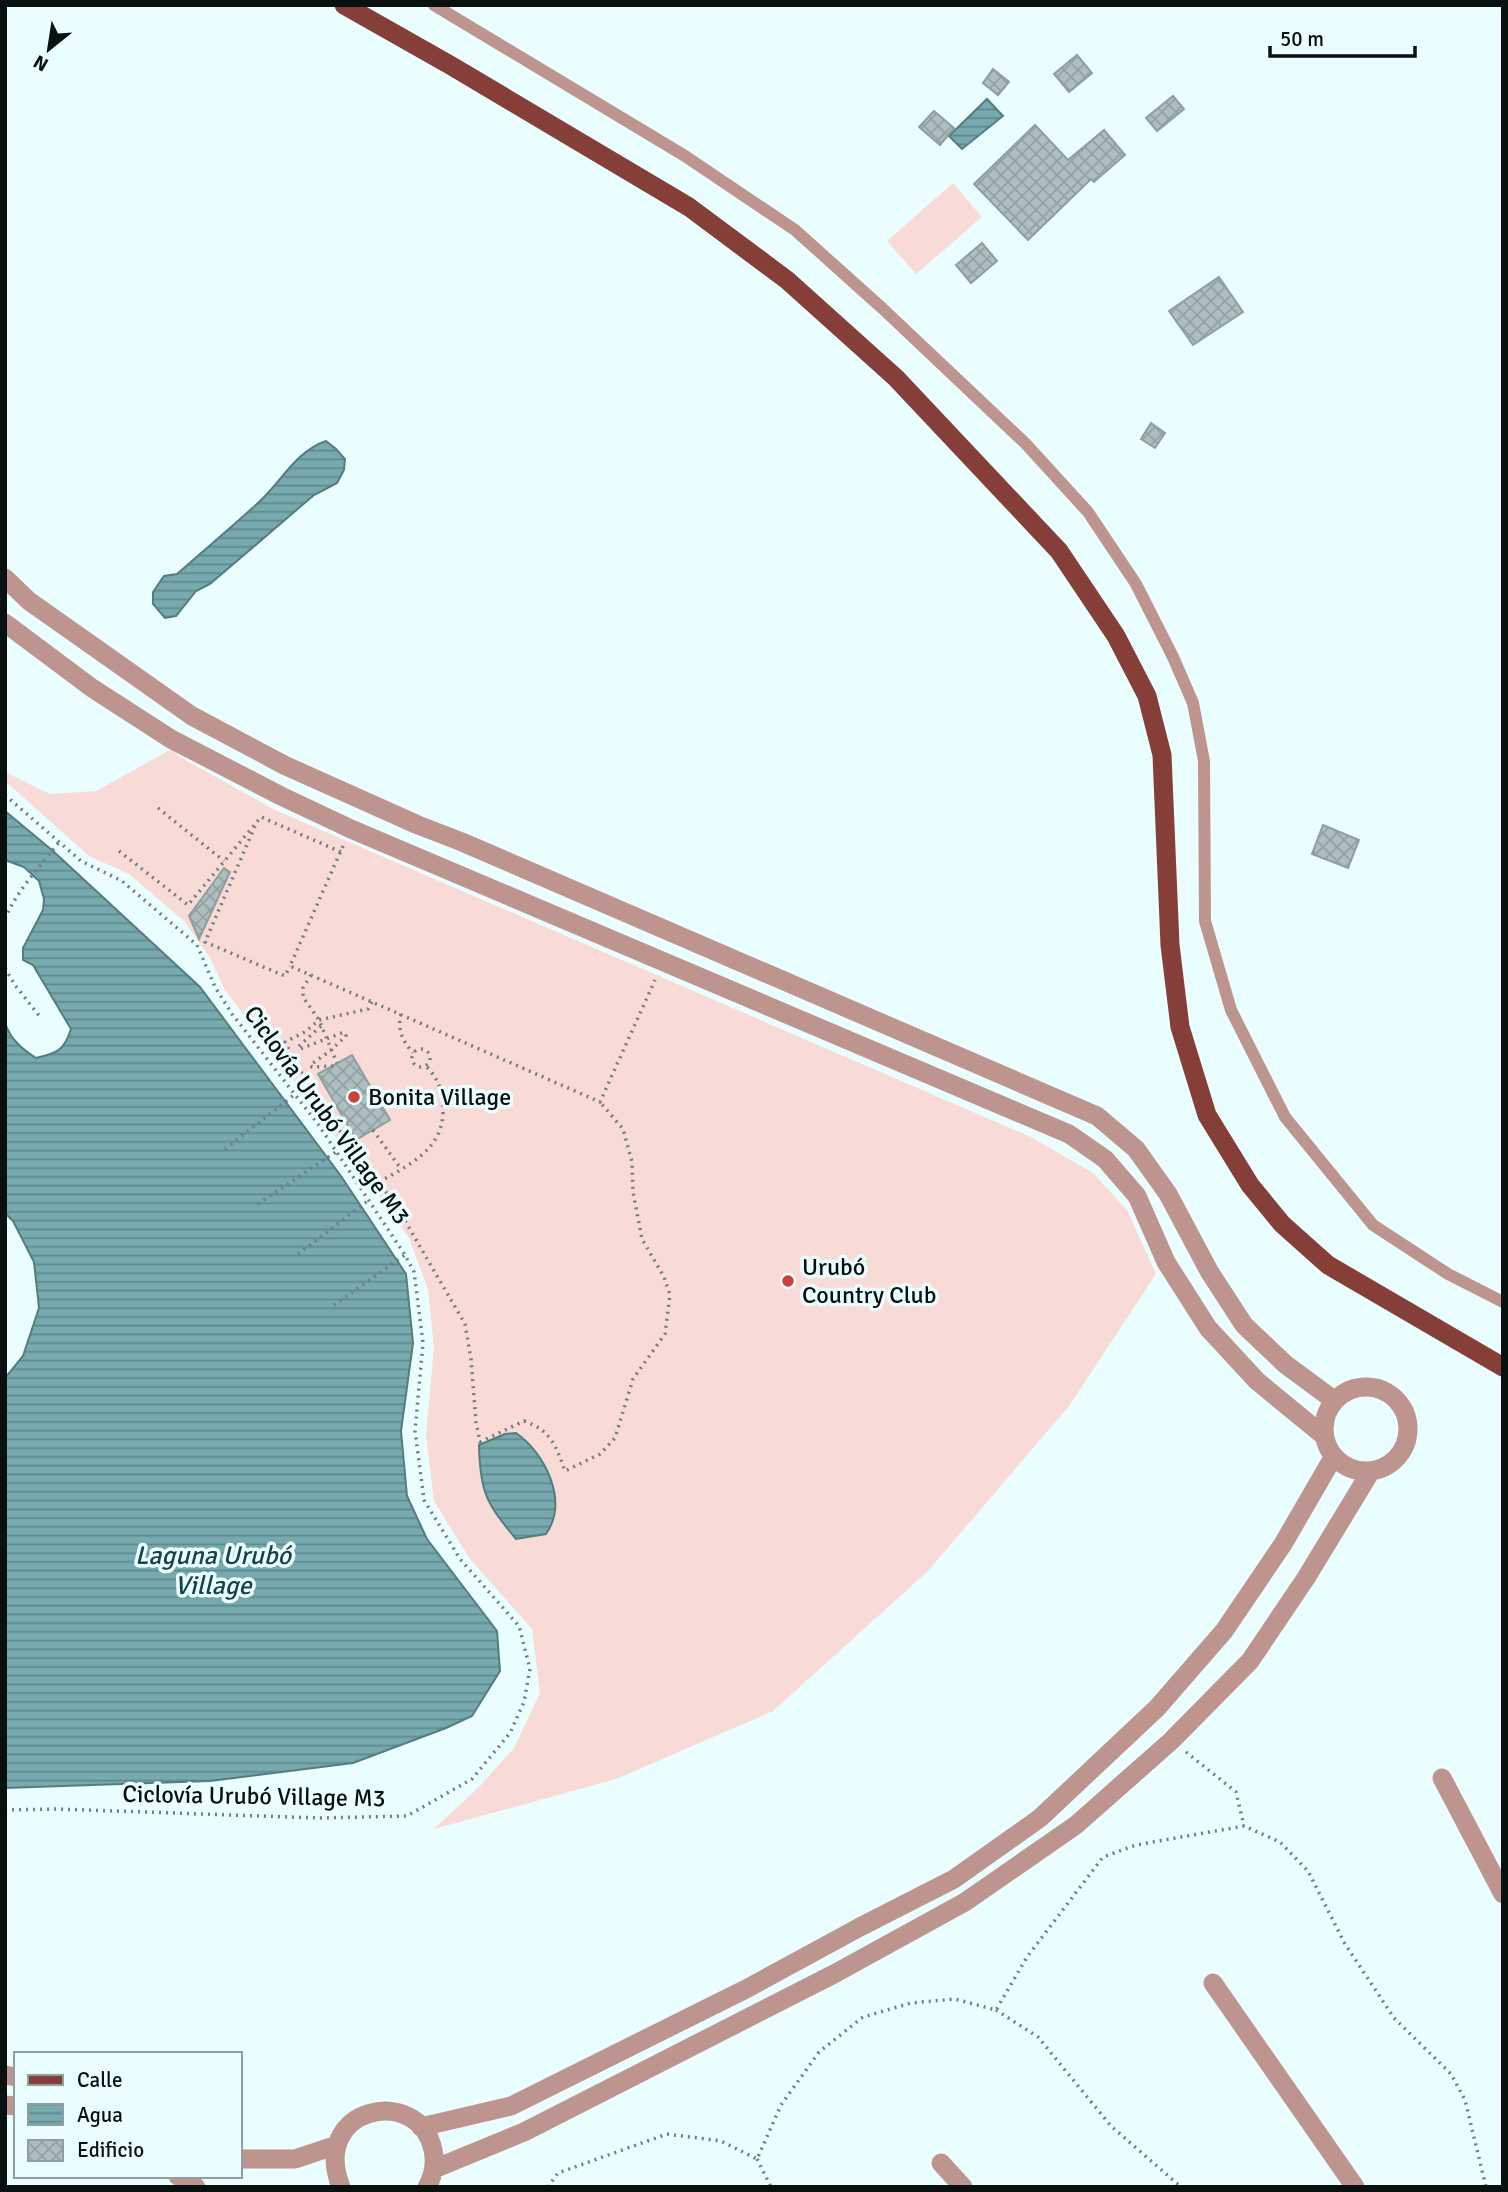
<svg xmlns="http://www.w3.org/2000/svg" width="1508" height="2192" font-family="Signika,sans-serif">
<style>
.garden{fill:#f8dbd7}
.water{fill:url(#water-rules);stroke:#557c7f;stroke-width:2}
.building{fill:url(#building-cross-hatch);stroke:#8d9fa0;stroke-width:2}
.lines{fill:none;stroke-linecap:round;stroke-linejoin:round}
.path{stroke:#727e7f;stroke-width:3.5;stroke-dasharray:2 5;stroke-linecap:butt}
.service{stroke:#be948e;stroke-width:12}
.minor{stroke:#be948e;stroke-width:19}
.primary{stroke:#853f38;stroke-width:19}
.poi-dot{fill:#ce4039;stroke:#eafdff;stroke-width:2.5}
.labels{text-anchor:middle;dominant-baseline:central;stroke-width:7;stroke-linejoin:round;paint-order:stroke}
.poi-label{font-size:24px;fill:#091010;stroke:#eafdff;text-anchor:start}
.street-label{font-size:24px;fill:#091010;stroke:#eafdff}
.water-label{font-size:26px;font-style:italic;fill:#154549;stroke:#eafdff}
</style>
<defs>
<pattern id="water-rules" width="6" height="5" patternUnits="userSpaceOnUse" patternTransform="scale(1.75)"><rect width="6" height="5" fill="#76aaae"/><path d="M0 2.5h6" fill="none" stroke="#5f898c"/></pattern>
<pattern id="building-cross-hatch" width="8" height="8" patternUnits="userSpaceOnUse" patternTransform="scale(1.75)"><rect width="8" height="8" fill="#acbebf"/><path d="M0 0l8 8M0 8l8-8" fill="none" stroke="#93a2a3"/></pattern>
</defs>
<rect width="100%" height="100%" fill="#eafdff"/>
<path class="garden" d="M953,183L982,217L916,274L887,241Z
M172,749L180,757L275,810L1031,1137L1093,1173L1127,1210L1156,1274L1069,1406L928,1571L773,1711L616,1779L434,1829L479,1787L514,1748L540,1693L532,1629L470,1559L434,1501L426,1435L434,1347L428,1289L409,1238L317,1111L225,990L210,958L184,921L129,874L89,856L5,781V772L50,794L96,791Z"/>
<path class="water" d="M987,99L1003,116L962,149L949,136Z
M326,441L336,449L345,459L344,470L337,483L314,495L210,584L196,591L176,616L165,618L153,604V592L164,576L177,574C204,550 232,527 259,502C281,482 296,451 326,441Z
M5,811L53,851L200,987L341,1176L406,1274L413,1343L401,1431L407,1496L427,1539L497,1631L500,1671L472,1716L446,1728L353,1763L210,1781L5,1788V1378L23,1356L39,1308L34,1262L13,1221L5,1213V1023C11,1040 22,1049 36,1058C57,1053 64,1051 71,1029L33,965L23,960V948L43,910L44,899L39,881L24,867L5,860Z
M516,1433C545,1453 569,1501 546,1534L516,1539C486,1503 480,1492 479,1445L505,1434Z"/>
<path class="building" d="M1077,55L1092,73L1069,92L1054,74Z
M993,69L1009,82L998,95L983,83Z
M1173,96L1184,109L1157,131L1146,118Z
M934,111L954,128L940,145L919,127Z
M1035,125L1068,160L1104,130L1125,155L1094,182L1091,179L1028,240L974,184Z
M982,243L997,261L971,283L956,265Z
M1219,277L1243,312L1193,345L1169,311Z
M1151,423L1165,433L1155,448L1141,439Z
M1323,825L1359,840L1348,868L1312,854Z
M224,868L230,872L199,939L189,916Z
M352,1055L390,1120L356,1140L318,1074Z"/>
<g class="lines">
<path class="path" d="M5,795L81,861L122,881L197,945L215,987L232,1014L318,1124L405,1255L414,1272L423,1343L415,1431L424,1500L460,1559L519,1626L530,1669L524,1702L510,1733L472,1779L407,1816L319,1818L57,1809L5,1810
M158,808L224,861
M255,826L205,942L285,976L290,966
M343,846L290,966L600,1102L655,980
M119,851L188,905L261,817L341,852
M5,919C17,890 40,867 59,842
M5,968L15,985L41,1018
M311,975L303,988V997L319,1020L337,1063
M372,1002L368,1009L319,1020L305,1032L285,1042L301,1072L329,1115L356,1155L379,1182L401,1214L465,1324L471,1359L476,1422L480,1442L524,1421C551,1430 556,1446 565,1471L600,1454L615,1438L633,1379L665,1334L670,1295L664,1277L642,1239L633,1192L632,1162L623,1129L600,1102
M401,1014C397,1031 403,1041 413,1053
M321,1026L298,1047L300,1049L344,1032L346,1036L330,1051L310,1065L312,1067L333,1066
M412 1058a9 9 0 1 1 18 0a9 9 0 1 1-18 0Z
M373,1130L401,1169
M225,1149L294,1095
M379,1182C409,1165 442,1150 443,1112C444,1094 439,1079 426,1066
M258,1204L336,1152
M298,1254L369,1200
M334,1305L405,1255
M1186,1752L1236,1792L1244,1826
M996,2010L1038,2037L1111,2126L1181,2187
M757,2159L771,2187
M548,2187L558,2173L667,2134L721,2141L757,2159L781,2105L819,2052L863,2017L911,2003L955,1999L996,2010L1027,1957L1103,1857L1136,1845L1244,1826L1280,1842L1308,1871L1345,1944L1394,2018L1451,2074L1465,2100L1486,2187"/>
<path class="service" d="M434,5L685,156L795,230L882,308L1025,443L1088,512L1136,584L1173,657L1193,703L1204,761L1205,921L1231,1010L1285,1117L1373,1225L1448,1274L1503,1302"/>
<path class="minor" d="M5,578L29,601L192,716L284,765L418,825L462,842L1097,1116L1136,1149L1168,1194L1209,1271L1244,1325L1285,1364L1335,1401
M5,623L92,688L171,739L281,796L351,829L1069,1134L1105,1159L1137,1196L1166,1262L1208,1328L1257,1381L1324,1436
M1324 1429a42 42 0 1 1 84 0a42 42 0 1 1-84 0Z
M1442,1778L1503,1894
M1213,1983L1355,2187
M5,2075L16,2077
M5,2105L16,2106
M421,2127L511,2106L746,1989L860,1927L954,1879L1040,1818L1157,1708L1224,1631L1283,1544L1334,1456
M240,2159H295L337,2145
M941,2163L963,2187
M434,2169L524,2132L834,1974L965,1902L1076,1825L1171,1741L1250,1661L1306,1578L1371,1471
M178,2176L196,2187
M341,2187C309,2106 419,2084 433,2150C436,2164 434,2175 427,2187"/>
<path class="primary" d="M344,5L450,65L689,207L787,280L896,378L1059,551L1116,636L1147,696L1162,755L1170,945L1180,1027L1207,1115L1250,1185L1282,1224L1328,1265L1503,1367"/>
</g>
<g class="poi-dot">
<circle cx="354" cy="1097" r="7"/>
<circle cx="788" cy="1281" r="7"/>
</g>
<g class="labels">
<g class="poi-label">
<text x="368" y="1097">Bonita Village</text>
<text x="802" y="1267">Urubó<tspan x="802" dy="28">Country Club</tspan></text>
</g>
<g class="street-label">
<text transform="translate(327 1115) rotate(54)">Ciclovía Urubó Village M3</text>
<text transform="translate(254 1796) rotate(1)">Ciclovía Urubó Village M3</text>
</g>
<g class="water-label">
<text x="213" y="1556">Laguna Urubó<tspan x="213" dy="30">Village</tspan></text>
</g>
</g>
<rect width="1508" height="2192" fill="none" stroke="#091010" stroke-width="14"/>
<rect x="14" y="2052" width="228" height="126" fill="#eafdff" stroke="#909e9f" stroke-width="2"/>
<rect x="28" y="2075" width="35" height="10" fill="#853f38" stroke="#909e9f" stroke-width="2"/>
<text x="77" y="2087" font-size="21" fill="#091010">Calle</text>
<rect x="28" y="2104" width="35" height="21" fill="url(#water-rules)" stroke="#909e9f" stroke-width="2"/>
<text x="77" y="2122" font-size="21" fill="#091010">Agua</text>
<rect x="28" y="2140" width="35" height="21" fill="url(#building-cross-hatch)" stroke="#909e9f" stroke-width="2"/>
<text x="77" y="2157" font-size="21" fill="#091010">Edificio</text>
<g transform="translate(49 49) rotate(210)" stroke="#eafdff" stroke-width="5" paint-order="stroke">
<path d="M0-5L12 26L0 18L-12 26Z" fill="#091010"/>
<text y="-10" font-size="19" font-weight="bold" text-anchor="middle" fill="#091010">N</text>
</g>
<path d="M1270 46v10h145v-10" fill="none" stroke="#091010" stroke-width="3.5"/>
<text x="1280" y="46" font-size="21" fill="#091010" stroke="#eafdff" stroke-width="5" paint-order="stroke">50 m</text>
</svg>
